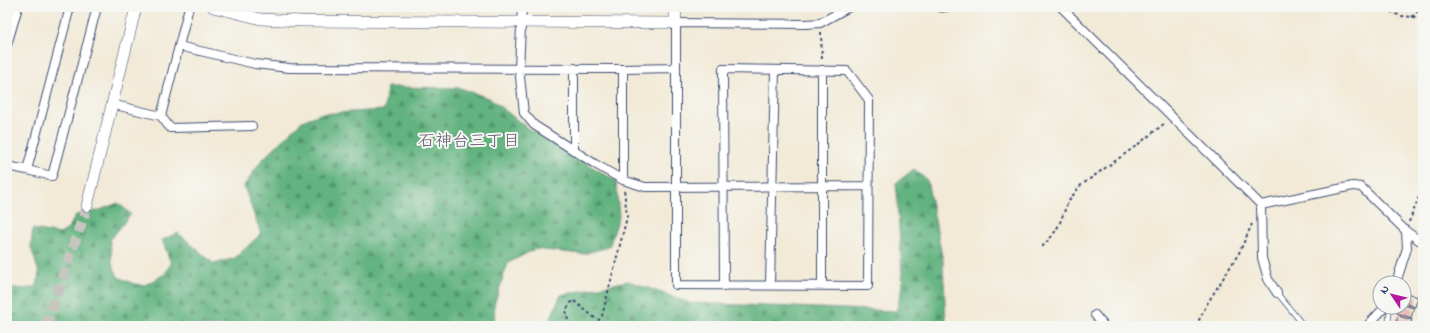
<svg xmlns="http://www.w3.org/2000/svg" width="1430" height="333" font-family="'Indie Flower','Klee One',sans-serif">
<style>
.forest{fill:url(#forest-firs);stroke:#3e716e}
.building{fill:#dea39d}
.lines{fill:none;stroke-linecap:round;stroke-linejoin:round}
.secondary-tunnel{stroke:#c7c5bf;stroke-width:11;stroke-dasharray:11 5.5;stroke-linecap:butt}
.lane-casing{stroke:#3b4b70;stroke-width:5.5}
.street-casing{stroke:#3b4b70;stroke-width:10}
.secondary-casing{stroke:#3b4b70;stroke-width:12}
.path{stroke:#3b4b70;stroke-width:2;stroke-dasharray:3 3;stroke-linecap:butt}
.lane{stroke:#fff;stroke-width:4}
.street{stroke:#fff;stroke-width:8}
.secondary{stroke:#fff;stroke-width:11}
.labels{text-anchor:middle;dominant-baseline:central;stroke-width:4;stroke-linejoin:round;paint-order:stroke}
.neighbourhood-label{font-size:17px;fill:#5f5874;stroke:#f6f6f2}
</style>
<defs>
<pattern id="forest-firs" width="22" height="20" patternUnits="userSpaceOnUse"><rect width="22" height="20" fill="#62b37f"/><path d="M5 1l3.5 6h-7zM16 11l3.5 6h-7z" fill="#50926b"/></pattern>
</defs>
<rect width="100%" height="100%" fill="#f6f6f2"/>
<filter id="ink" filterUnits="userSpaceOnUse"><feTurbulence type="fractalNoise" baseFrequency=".025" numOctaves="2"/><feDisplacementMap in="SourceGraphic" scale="8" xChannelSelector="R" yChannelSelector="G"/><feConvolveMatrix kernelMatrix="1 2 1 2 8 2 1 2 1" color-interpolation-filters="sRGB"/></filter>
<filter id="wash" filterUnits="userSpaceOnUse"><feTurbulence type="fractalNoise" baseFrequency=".012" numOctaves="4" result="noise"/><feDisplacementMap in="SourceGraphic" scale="16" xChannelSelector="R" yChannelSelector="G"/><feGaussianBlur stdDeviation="0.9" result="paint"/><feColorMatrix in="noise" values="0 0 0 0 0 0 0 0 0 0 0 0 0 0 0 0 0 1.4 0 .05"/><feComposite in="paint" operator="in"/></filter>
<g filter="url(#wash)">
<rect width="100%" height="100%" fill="#f2ead7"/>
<path class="forest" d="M387,87L460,88L491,99L527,128L616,181L619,217L609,247L582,254L535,249L508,263L494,305L495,326H7V287L25,289L37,286L39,273L31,247L33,229L60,234L68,229L76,215L97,211L118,203L131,214L110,240L112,263L118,277L134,284L145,285L165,274L171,263L162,240L178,233L214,264L235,258L261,234L244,186L261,161L302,121L320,114L384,110Z
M914,169L927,180L943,261L946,326H547L561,295L628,281L690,303L896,311L903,286L896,183Z"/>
<g id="blocks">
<path class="building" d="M1404,292L1418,297L1415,307L1404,303Z
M1404,305L1414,308L1411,318L1397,313L1399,307H1404Z
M1398,316L1412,320L1410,326L1395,325Z"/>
</g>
</g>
<g filter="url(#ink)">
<use href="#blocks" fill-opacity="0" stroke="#3b4b70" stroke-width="1"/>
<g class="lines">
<path class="secondary-tunnel" d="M46,326L87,206"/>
<defs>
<path id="lane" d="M931,7L942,10L958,7
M1277,293L1304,326
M1388,326L1390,307"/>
<path id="street" d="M70,7L27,170L52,176L97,7
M522,7L519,68L524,113L534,125L595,164L623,180L645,187L868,186
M1061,7L1261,205L1353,186L1361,187L1406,231L1407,248L1396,283
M7,45L18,7
M179,46L255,64L289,68L623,69L675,68
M623,69V180
M822,70V286
M111,104L161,116L189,7
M161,116L170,128L252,126
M574,150V68
M7,166L27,170
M1261,205L1262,258L1268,279L1277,293
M1406,231L1423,243
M770,285L775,70
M724,286L723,69L847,71L869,100L868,286L676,285V23L806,24L820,23L849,7
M1095,315L1104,326
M1367,326L1385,307"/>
<path id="secondary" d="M213,7L261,19L301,21L676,23L675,7
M87,206L136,7"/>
</defs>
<use href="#lane" class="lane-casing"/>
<use href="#street" class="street-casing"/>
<use href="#secondary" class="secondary-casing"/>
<path class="path" d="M1379,7L1401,16L1423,18
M1412,17L1422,7
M821,32L822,61
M1409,222L1423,187
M1042,247L1053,235L1059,225L1068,202L1080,186L1136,146L1165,123
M569,326L566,310L573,300L596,319L599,320L602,316L627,217L624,189
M1196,326L1207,304L1239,253L1252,224"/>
<use href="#lane" class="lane"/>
<use href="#street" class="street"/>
<use href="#secondary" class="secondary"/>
</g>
</g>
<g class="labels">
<g class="neighbourhood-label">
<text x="469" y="141">石神台三丁目</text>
</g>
</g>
<rect width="1430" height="333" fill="none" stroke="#f6f6f2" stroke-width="24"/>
<g transform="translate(1392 295) rotate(305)"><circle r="19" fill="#f6f6f2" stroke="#9ea6b7"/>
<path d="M0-3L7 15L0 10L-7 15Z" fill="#b5179e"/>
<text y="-6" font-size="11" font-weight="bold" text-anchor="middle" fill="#1b2f5e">N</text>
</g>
</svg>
